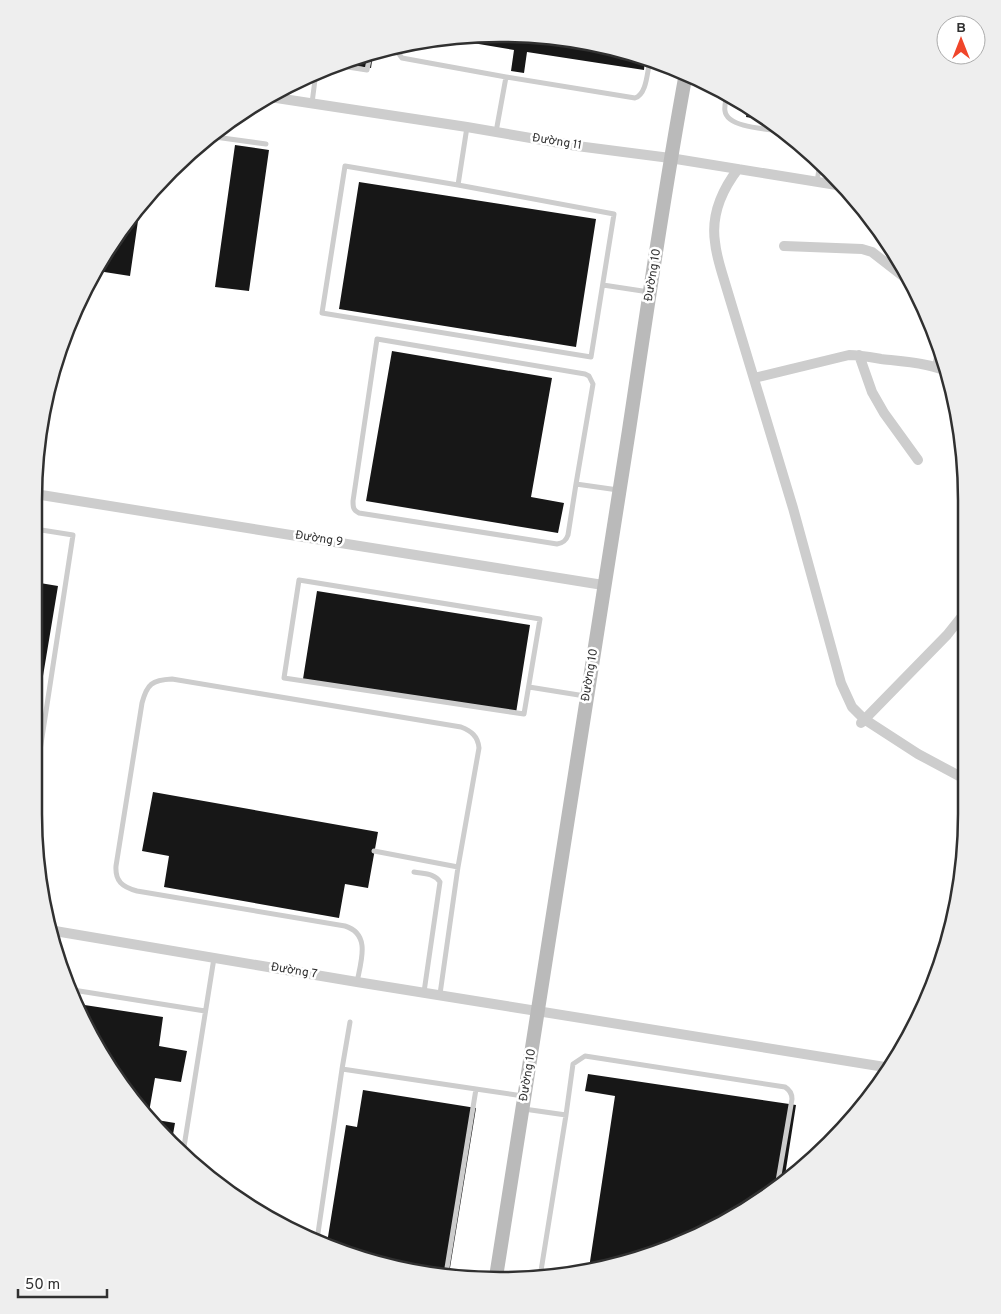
<svg xmlns="http://www.w3.org/2000/svg" width="1001" height="1314" font-family="Overpass,sans-serif">
<style>
.building{fill:#171717}
.lines{fill:none;stroke-linecap:round;stroke-linejoin:round}
.lane{stroke:#cdcdcd;stroke-width:5}
.street{stroke:#cdcdcd;stroke-width:10}
.secondary{stroke:#bababa;stroke-width:14}
.labels{text-anchor:middle;dominant-baseline:central;stroke-width:5;stroke-linejoin:round;paint-order:stroke}
.street-label{font-size:12px;fill:#303030;stroke:#fff}
.rim{fill:none;stroke:#303030;stroke-width:2.5}
</style>
<rect width="100%" height="100%" fill="#fff"/>
<path class="building" d="M500,34L591,43L645,59L644,70L527,52L524,73L511,71L514,50L449,39Z
M373,54L371,68L340,64Z
M748,106L760,112L770,121L746,117Z
M235,145L269,150L249,291L215,287Z
M359,182L596,219L576,347L339,309Z
M140,207L130,276L98,271L99,267L130,217Z
M392,351L552,378L531,497L564,503L558,533L366,501Z
M34,582L58,586L35,724H34Z
M317,591L530,625L516,713L303,679Z
M153,792L378,832L368,888L345,884L339,918L164,887L169,856L142,851Z
M78,1004L163,1017L159,1046L187,1051L181,1082L155,1078L149,1112L96,1047Z
M588,1074L796,1105L784,1182L760,1201L651,1255L589,1268L615,1096L585,1091Z
M363,1090L476,1108L449,1274L409,1271L327,1243L346,1125L357,1127Z
M157,1120L175,1123L172,1140L161,1126Z"/>
<g class="lines">
<path class="lane" d="M396,47L399,54L402,58L506,77L635,98C647,94 647,72 650,60
M335,65L367,70L370,55
M727,95C726,100 724,106 725,111C727,128 769,129 782,131
M312,103L316,72
M496,132L506,77
M215,137L266,144
M817,182L820,162
M458,185L614,214L591,357L322,313L345,166L458,185L467,127
M603,285L649,292
M576,484L593,384L589,376L585,374L377,339L353,501C353,507 353,510 359,513L557,544C563,543 566,541 568,535L576,484L618,490
M299,580L540,619L524,714L284,678Z
M529,687L585,696
M34,771L39,757L73,535L35,529
M414,872C423,874 435,873 440,882L424,992
M357,982C361,961 371,934 345,926L137,891C122,887 115,881 116,866L142,703C147,684 152,680 172,679L461,727C471,731 478,736 479,748L458,867L374,851
M73,990L205,1011
M440,994L458,867
M350,1022L342,1069L476,1089L446,1274
M476,1089L523,1096
M524,1109L566,1115L540,1277
M566,1115L573,1064L585,1056L785,1087C790,1090 792,1093 792,1099L777,1187
M183,1153L214,958
M317,1240L342,1069"/>
<path class="street" d="M270,97L467,127L577,146L670,158L843,186
M738,169C722,190 711,215 715,242C716,253 719,263 722,273L793,508L841,683L852,707L864,719L918,754L963,778
M784,246L862,249L872,252L908,280
M859,355L872,392L884,413L918,460
M937,367L941,348
M754,378L849,355C860,355 870,357 881,359C898,361 933,363 947,372
M35,494L603,585
M861,723L947,635L963,615
M49,930L357,982L891,1068"/>
<path class="secondary" d="M496,1277C541,995 584,712 629,430C647,311 664,191 686,73"/>
</g>
<g class="labels">
<g class="street-label">
<text transform="translate(557 142) rotate(9)">Đường 11</text>
<text transform="translate(653 275) rotate(-81)">Đường 10</text>
<text transform="translate(319 539) rotate(9)">Đường 9</text>
<text transform="translate(590 675) rotate(-81)">Đường 10</text>
<text transform="translate(294 971) rotate(9)">Đường 7</text>
<text transform="translate(528 1075) rotate(-81)">Đường 10</text>
</g>
</g>
<path d="M0 0H1001V1314H0ZM500 42H500A458 458 0 0 1 958 500V814A458 458 0 0 1 500 1272H500A458 458 0 0 1 42 814V500A458 458 0 0 1 500 42Z" fill="#eee" fill-rule="evenodd"/>
<path class="rim" d="M500 42H500A458 458 0 0 1 958 500V814A458 458 0 0 1 500 1272H500A458 458 0 0 1 42 814V500A458 458 0 0 1 500 42Z"/>
<g transform="translate(961 40)"><circle r="24" fill="#ffffff" stroke="#acacac"/>
<path d="M0-4L9 19L0 12L-9 19Z" fill="#f0452a"/>
<text y="-8" font-size="14" font-weight="bold" text-anchor="middle" fill="#303030">B</text>
</g>
<path d="M18 1289v8h89v-8" fill="none" stroke="#303030" stroke-width="2.5"/>
<text x="25" y="1289" font-size="15" fill="#303030" stroke="#ffffff" stroke-width="4" paint-order="stroke">50 m</text>
</svg>
